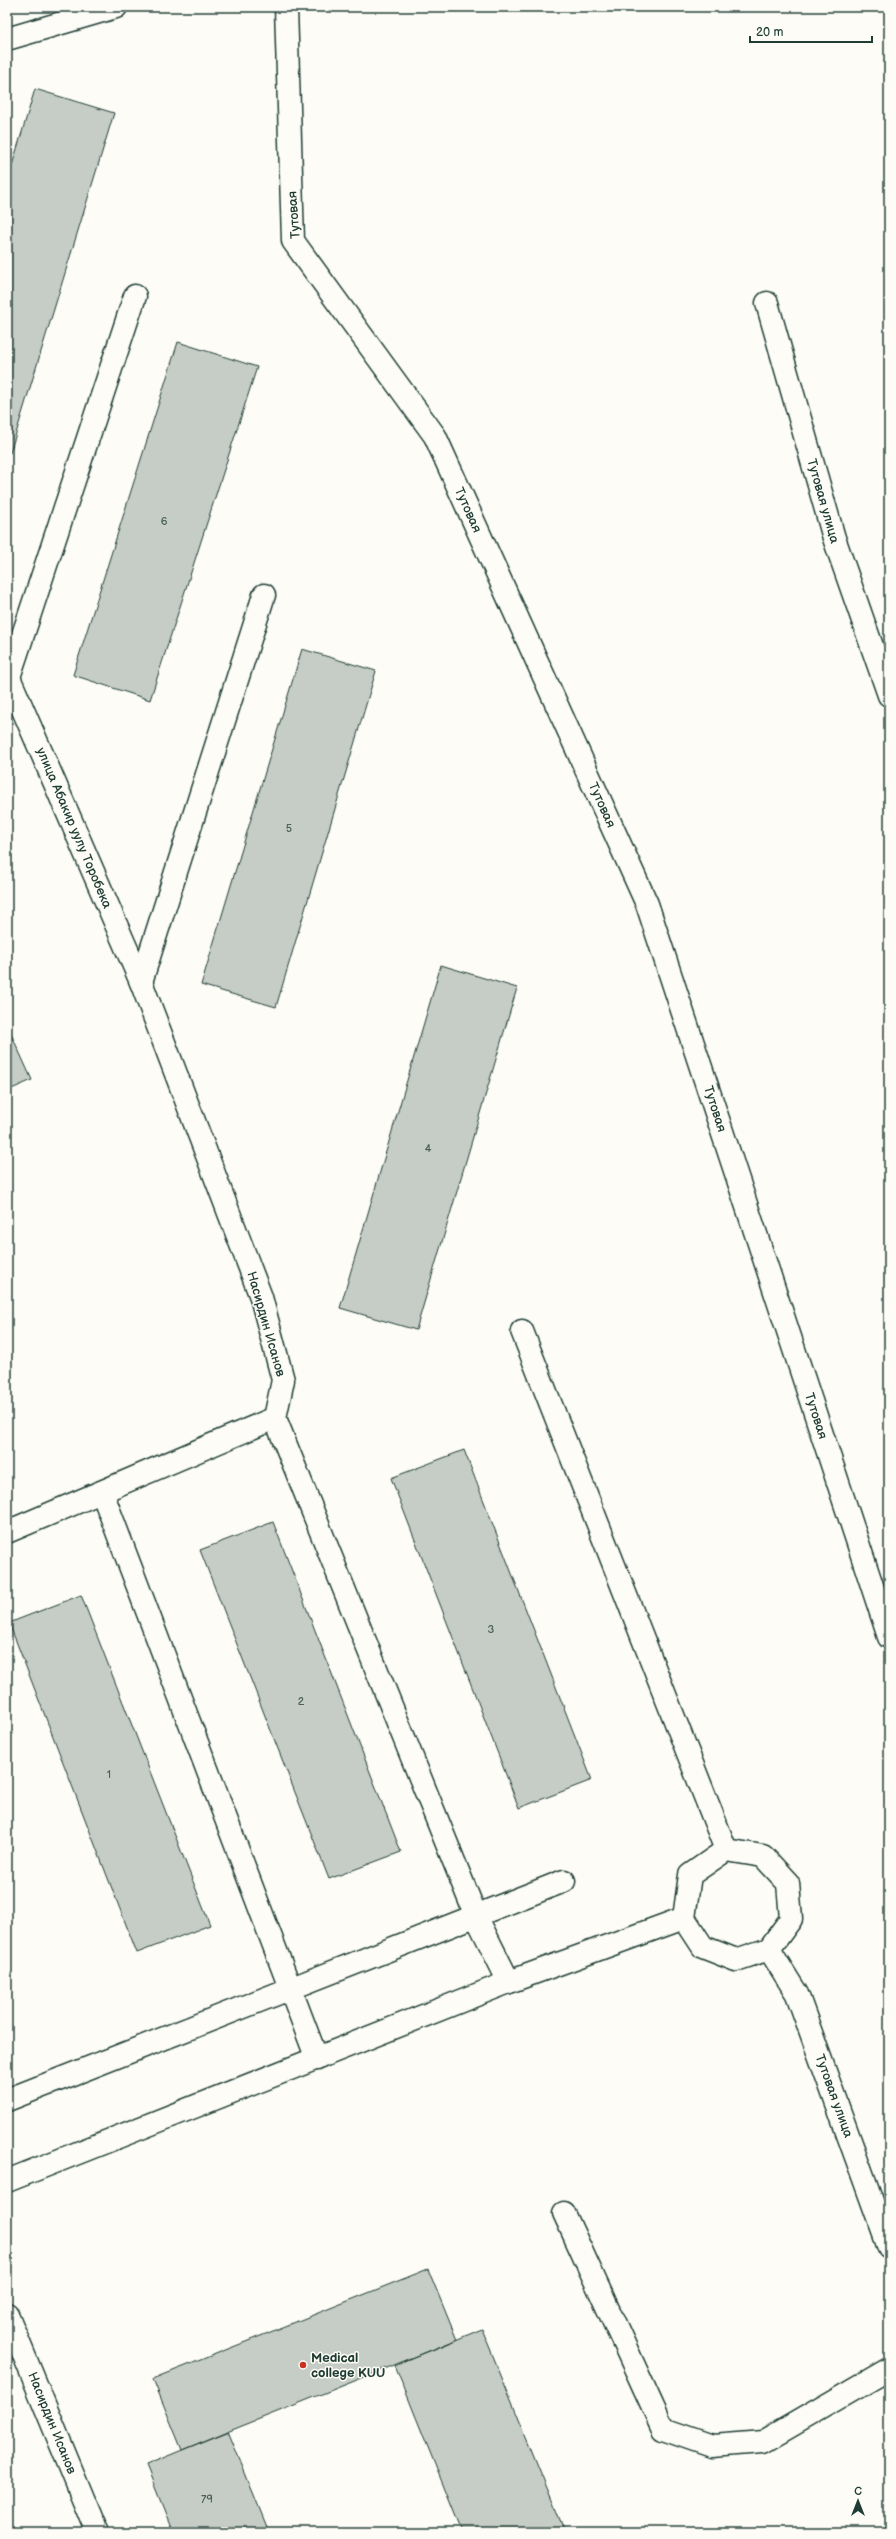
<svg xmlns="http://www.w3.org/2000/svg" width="896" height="2539" font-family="'Balsamiq Sans',sans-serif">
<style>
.building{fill:#c6cdc7;stroke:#1f3d34}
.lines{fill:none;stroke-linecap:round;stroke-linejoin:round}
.lane-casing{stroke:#1f3d34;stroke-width:25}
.street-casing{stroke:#1f3d34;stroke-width:25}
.lane{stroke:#fdfcf7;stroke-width:22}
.street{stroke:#fdfcf7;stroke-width:22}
.poi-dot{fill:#c8321e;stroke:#fdfcf7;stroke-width:1.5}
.labels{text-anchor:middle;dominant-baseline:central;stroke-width:3;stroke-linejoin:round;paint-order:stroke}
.number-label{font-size:11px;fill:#496159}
.street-label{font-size:13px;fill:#1f3d34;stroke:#fdfcf7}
.poi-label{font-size:13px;font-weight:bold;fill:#1f3d34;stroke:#fdfcf7;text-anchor:start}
</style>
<rect width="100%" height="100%" fill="#fdfcf7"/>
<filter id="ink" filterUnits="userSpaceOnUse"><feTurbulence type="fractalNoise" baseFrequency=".025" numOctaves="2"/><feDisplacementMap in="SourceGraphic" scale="8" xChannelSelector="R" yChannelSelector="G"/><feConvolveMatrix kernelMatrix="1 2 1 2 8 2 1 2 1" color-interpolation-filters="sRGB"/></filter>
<g filter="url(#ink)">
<path class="building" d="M35,89L114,113L10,453L7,452V182Z
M178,342L257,367L150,700L73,675Z
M302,649L376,671L276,1007L201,985Z
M441,965L517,988L416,1330L340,1308Z
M7,1025L32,1080L7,1091Z
M464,1450L592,1780L519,1808L391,1478Z
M273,1522L401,1852L329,1879L200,1550Z
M81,1595L210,1925L137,1953L9,1623Z
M428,2269L457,2340L182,2450L153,2379Z
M482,2329L565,2532H462L395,2365Z
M228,2431L269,2532H173L146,2465Z"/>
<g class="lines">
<defs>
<path id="lane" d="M9,677L135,296
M141,982L264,595
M275,1418L476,1916L509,1982
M102,1492L317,2059
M564,2213L663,2429L712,2446L763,2442L889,2369"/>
<path id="street" d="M286,7L293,241L435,436L647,904L889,1637
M7,39L116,7
M767,303L834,538L889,695
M7,673L141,982L261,1297L283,1380L275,1418L7,1532
M522,1331L726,1850
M726,1850L763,1856L788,1883L791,1919L769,1949L736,1960L703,1947L684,1918L690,1875Z
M769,1949L797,1994L889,2248
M7,2100L564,1881
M7,2181L509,1982L684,1918
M7,2314L97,2532"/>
</defs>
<use href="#lane" class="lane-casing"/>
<use href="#street" class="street-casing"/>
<use href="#lane" class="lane"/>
<use href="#street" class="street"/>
</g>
</g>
<circle class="poi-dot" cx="303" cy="2365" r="4"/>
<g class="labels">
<g class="number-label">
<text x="164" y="521">6</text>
<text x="289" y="828">5</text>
<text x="428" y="1148">4</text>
<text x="491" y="1629">3</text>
<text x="301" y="1701">2</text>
<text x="109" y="1774">1</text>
<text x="207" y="2499">79</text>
</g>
<g class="street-label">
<text transform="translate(294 215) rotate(-94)">Тутовая</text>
<text transform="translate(823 501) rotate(74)">Тутовая улица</text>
<text transform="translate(468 510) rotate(66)">Тутовая</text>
<text transform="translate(602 805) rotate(66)">Тутовая</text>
<text transform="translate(74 828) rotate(67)">улица Абакир уулу Торобека</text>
<text transform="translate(715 1109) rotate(72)">Тутовая</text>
<text transform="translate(266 1324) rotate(74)">Насирдин Исанов</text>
<text transform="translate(816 1416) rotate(72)">Тутовая</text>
<text transform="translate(834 2096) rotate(70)">Тутовая улица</text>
<text transform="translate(52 2423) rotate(68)">Насирдин Исанов</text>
</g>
<g class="poi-label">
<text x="311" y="2358">Medical<tspan x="311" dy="15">college KUU</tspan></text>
</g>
</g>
<rect width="896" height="2539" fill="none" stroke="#fdfcf7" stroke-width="24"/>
<rect x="12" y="12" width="872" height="2515" fill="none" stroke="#1f3d34" stroke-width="1.5" filter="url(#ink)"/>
<g transform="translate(858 2501)" stroke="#fdfcf7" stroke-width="3" paint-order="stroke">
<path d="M0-3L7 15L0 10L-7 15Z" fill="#1f3d34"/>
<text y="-6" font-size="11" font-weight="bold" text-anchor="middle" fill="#1f3d34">С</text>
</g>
<path d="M750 36v6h122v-6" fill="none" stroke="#1f3d34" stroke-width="2"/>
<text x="756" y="36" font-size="12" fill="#1f3d34" stroke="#fdfcf7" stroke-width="3" paint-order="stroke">20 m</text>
</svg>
